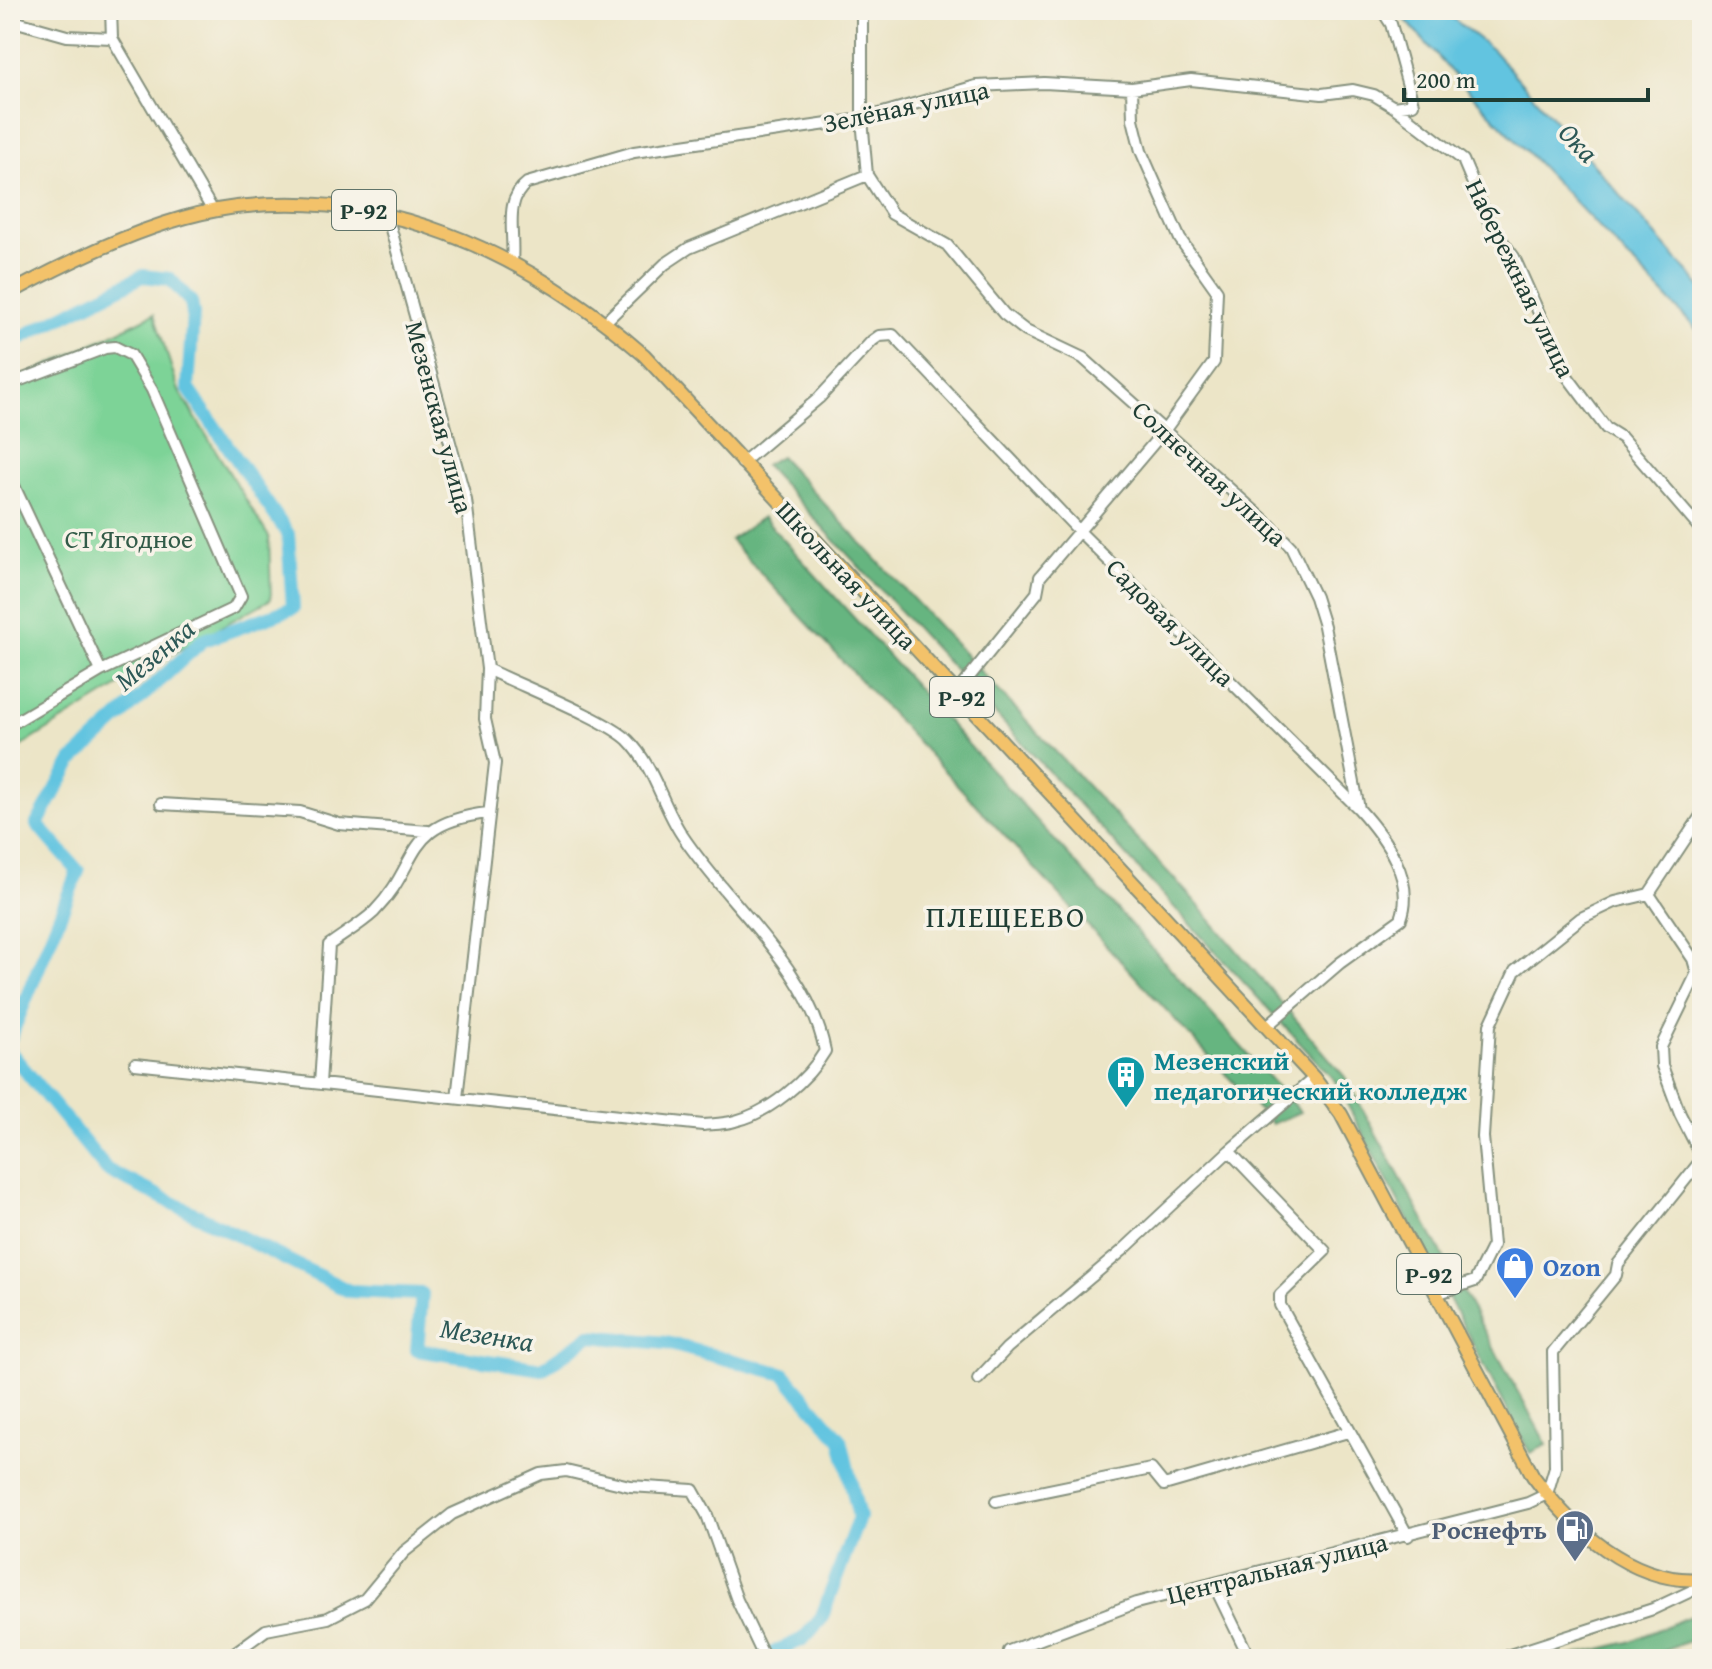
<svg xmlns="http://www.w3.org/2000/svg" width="1712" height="1669" font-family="'Gentium Book Plus',serif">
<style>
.green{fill:#7dd397;stroke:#4e8866;stroke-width:2}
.forest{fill:#66b580;stroke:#42795a;stroke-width:2}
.water{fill:#62c4e0;stroke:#40808a;stroke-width:2}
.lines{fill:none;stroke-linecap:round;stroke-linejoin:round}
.river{stroke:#62c4e0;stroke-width:14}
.minor-casing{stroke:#86917e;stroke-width:14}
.major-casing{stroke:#86917e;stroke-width:16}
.minor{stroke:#fff;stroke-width:10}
.major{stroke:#f3c26a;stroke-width:12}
.labels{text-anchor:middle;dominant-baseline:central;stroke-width:7;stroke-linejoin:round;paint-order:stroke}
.shield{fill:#f7f3e8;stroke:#60746a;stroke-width:2}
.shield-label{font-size:24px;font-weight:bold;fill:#1f3d34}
.street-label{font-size:26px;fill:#1f3d34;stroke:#f7f3e8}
.park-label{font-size:26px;fill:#325b48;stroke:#f7f3e8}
.culture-label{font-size:26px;font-weight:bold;fill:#0d838f;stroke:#f7f3e8;text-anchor:start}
.shop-label{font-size:26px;font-weight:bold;fill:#366cbe;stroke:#f7f3e8;text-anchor:start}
.service-label{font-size:26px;font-weight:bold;fill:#4e5e75;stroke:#f7f3e8;text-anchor:end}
.water-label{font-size:28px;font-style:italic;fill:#2c5856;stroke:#f7f3e8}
.quarter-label{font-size:30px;letter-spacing:2px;fill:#1f3d34;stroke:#f7f3e8}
</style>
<rect width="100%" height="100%" fill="#f7f3e8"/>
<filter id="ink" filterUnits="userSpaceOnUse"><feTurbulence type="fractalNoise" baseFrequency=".0125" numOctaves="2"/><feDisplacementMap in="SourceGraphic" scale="16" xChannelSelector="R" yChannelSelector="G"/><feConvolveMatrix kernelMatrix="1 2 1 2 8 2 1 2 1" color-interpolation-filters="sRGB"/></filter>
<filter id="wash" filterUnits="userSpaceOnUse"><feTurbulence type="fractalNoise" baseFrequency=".006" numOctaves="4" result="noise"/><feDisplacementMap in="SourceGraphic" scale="32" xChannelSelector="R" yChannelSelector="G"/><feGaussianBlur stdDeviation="1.8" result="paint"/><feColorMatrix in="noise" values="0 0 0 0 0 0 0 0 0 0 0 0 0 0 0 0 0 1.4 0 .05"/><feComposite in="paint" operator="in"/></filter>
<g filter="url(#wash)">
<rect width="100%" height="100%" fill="#ece5c7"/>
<path class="green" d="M154,314L179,391L269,537L271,599L161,660L10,753V384Z"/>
<path class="forest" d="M780,456L1192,898L1345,1077L1547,1445L1530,1453L1335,1081L765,465Z
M763,517L1300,1112L1272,1124L730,540Z
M1702,1611V1635L1646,1659H1559L1629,1642Z"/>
<path class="water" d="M1397,10H1442L1493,50L1702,288V335L1460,82Z"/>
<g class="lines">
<path class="river" d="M10,343L143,276L170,279L191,302L193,314L188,388L288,534L293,608L202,641L72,761L37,824L78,871L10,1038
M10,1052L107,1170L349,1291L422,1294L417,1350L542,1369L590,1336L666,1343L784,1374L841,1440L859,1517L821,1619L803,1639L760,1659"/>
</g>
</g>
<g filter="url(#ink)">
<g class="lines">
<defs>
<path id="minor" d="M111,10L112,38L213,211
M862,10V119L867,175L892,214L947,245L1004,314L1026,331L1083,358L1270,525L1291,547L1315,597L1324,626L1359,809
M10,20L67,36L112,38
M1394,107L1463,160L1490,224L1514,257L1567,376L1606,428L1622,438L1702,531
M387,215L466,500L487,669L485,719L495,763L457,1098
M512,261C515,233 503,201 527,183L634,152L862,119L976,86L1044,83L1132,88L1191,80L1322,94L1353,90L1374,95L1394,107L1413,104L1391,24L1382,10
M605,322L665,264L689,248L867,175
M10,384L105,348L115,347L131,355L152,390L241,596L234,608L101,671
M742,463L819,398L872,341L879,336L893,335L1080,532L1359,809C1384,837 1416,879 1401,919L1340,963L1268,1025
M10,477L101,671L10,725
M957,692L1037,593L1040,577L1164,431L1214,362L1217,291L1180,239L1141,151L1133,119L1132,88
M161,804L300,812L339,824L428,831
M1649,894L1693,959L1697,973L1661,1047L1662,1066L1680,1114L1702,1157
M135,1064L703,1125C714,1124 725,1124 735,1121C769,1113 808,1080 825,1051C809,967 728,905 682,835C662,805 654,766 628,740C606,719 519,685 487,669
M1314,1078L1229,1151L1325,1251L1280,1295V1305L1408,1536
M320,1084L329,945C344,934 361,924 374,912C422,863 401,823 488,813
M1439,1293L1475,1281L1493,1245L1483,1137L1490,1025L1515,971L1581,918L1615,902L1649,894L1702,814
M978,1379L1007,1348L1122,1251L1229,1151
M996,1501L1151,1469L1164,1485L1348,1432
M1214,1585L1250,1659
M1009,1651L1136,1603L1528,1503L1547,1494L1555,1467L1553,1352L1616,1275L1618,1264L1702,1159
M226,1659L266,1630L328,1618L365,1599L404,1552L452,1514L541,1474L566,1471L630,1486L693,1490L707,1515L737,1600L765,1659
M1497,1659L1653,1609L1702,1586"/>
<path id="major" d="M10,293C71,260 149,222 217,210C377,182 525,252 644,355L1314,1078L1341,1114L1533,1476C1571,1528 1632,1585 1702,1579"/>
</defs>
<use href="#minor" class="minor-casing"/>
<use href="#major" class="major-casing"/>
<use href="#minor" class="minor"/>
<use href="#major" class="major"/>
</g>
</g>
<defs>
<symbol id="building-pin" viewBox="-11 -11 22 30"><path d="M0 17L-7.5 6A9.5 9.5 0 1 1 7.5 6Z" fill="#0f9aa8" stroke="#f7f3e8"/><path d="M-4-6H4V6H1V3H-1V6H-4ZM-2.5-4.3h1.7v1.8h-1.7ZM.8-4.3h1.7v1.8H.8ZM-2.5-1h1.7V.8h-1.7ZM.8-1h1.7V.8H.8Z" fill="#fff"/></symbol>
<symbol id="shop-pin" viewBox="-11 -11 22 30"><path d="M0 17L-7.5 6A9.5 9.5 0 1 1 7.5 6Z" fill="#3f7fe0" stroke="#f7f3e8"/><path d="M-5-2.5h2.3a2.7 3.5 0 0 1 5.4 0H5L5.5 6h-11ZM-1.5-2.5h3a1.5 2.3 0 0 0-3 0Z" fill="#fff"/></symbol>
<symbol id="fuel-pin" viewBox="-11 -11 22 30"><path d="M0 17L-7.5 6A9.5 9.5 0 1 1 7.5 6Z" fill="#5c6f8a" stroke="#f7f3e8"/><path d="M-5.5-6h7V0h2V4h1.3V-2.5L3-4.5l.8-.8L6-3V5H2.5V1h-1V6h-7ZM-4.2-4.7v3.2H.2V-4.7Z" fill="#fff"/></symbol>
</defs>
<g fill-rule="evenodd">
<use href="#building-pin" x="1104" y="1053" width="44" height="60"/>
<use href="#shop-pin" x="1493" y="1244" width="44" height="60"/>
<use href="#fuel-pin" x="1553" y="1507" width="44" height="60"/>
</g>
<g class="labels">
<g class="shield">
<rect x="332" y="190" width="64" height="40" rx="6"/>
<rect x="930" y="677" width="64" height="40" rx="6"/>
<rect x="1397" y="1254" width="64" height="40" rx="6"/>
</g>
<g class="shield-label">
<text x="364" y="210">Р-92</text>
<text x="962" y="697">Р-92</text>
<text x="1429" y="1274">Р-92</text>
</g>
<g class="street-label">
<text transform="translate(906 106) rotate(-12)">Зелёная улица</text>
<text transform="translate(1521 278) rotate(64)">Набережная улица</text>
<text transform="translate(440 417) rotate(75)">Мезенская улица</text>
<text transform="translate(1210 473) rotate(43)">Солнечная улица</text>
<text transform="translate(847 575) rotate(47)">Школьная улица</text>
<text transform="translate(1171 622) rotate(45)">Садовая улица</text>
<text transform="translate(1277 1568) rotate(-14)">Центральная улица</text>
</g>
<g class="park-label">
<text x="129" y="538">СТ Ягодное</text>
</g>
<g class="culture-label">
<text x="1154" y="1060">Мезенский<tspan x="1154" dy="30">педагогический колледж</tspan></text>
</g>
<g class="shop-label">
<text x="1543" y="1266">Ozon</text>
</g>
<g class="service-label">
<text x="1547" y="1529">Роснефть</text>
</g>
<g class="water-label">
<text transform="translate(1579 142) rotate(46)">Ока</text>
<text transform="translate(154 654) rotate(-40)">Мезенка</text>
<text transform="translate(487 1334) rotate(9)">Мезенка</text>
</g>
<g class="quarter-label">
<text x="1006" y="916">ПЛЕЩЕЕВО</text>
</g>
</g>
<rect width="1712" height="1669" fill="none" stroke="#f7f3e8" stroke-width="40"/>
<path d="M1404 88v12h244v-12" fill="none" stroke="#1f3d34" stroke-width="4"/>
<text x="1416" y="88" font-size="24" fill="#1f3d34" stroke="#f7f3e8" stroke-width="6" paint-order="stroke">200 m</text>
</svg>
